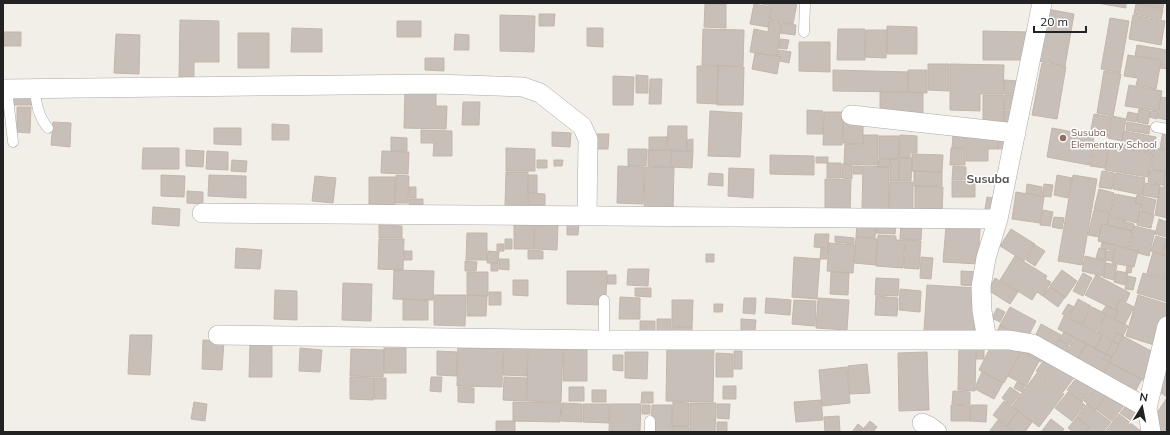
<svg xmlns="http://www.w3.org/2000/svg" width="1170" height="435" font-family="Mulish,sans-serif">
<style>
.building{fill:#c7bfb8;stroke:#c4b6ab}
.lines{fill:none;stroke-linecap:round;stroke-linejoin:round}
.lane-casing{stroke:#a9a9a9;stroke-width:11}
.street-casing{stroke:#a9a9a9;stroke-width:20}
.lane{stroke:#fff;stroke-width:10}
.street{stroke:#fff;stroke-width:19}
.education-dot{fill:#8d6e63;stroke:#fff;stroke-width:1.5}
.labels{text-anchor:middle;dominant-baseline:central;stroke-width:3;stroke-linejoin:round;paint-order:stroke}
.education-label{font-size:10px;fill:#785e54;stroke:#fff;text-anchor:start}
.quarter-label{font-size:12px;font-weight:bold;fill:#555;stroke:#fff}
</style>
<rect width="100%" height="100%" fill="#f2efe9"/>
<path class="building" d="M758,3H797L793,24L770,20L772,6Z
M1097,3H1126V8Z
M1134,3H1150V6Z
M1151,3H1164L1163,8L1150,6Z
M705,4H726V28L704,27Z
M754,4L771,7L768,27L750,24Z
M1136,4L1163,9L1161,19L1134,14Z
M1047,9L1074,14L1065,66L1038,61Z
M539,14H555L554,26H539Z
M500,15L535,16L534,52L500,51Z
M1133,15L1165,21L1161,45L1129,39Z
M1110,18L1129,21L1120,73L1101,69Z
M180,20L219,21V62H194V77H179Z
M397,21H421V37H397Z
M769,21L781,23L777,56L750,52L754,29L768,32Z
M782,23L796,25L795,35L780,33Z
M887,26L917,27V54H887Z
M292,28L322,29V52H291Z
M587,28H603V47L587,46Z
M703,29L744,30L743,66L702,65Z
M838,29H865V60H837Z
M866,30H887L886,58L865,57Z
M983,31L1029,32V60H983Z
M4,32H21V46H4Z
M238,33H269V68H238Z
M116,34L140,35L139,74L114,73Z
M455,34L469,35V50H454Z
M780,39L789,40L787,49L778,48Z
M799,42H830V72L799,71Z
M1137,45L1167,50V69L1160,68L1162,60L1135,56Z
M779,50L791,52L789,63L780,61L781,57L777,56Z
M755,53L780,57L777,74L752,69Z
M1128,55L1161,61L1156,89L1136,85L1138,78L1124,76Z
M425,58H444V71L425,70Z
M1042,63L1066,67L1057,119L1032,115Z
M928,64H949V91L928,90Z
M950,64L1004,65L1003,94H980V111L950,110Z
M697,66H718L717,104L697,103Z
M718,66L744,67L743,105H717Z
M833,70L908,72V92L833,91Z
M908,70H927V93L908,92Z
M1104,71L1121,74L1113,116L1097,113Z
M636,75L648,76V93H636Z
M613,76L634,77L633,105H613Z
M650,79H662L661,104H649Z
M1004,80L1019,81V94H1004Z
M1129,85L1162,91L1158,111L1125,106Z
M405,91L436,92V106H447L446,129L404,128Z
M880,92L923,93V115L880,114Z
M13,93H33L32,105H13Z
M983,95H1004L1003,129L983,128Z
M1005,95H1013L1012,110H1004Z
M1161,97L1167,98V120L1158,118Z
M463,102H480L479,125H462Z
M17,107H31L30,133L17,132Z
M1139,109L1150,111L1148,124L1137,122Z
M807,110L823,111V134H807Z
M710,111L742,113L740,157L708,156Z
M1004,111L1016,112L1004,130Z
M1151,111L1158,112L1157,119L1149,117Z
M824,112H843L842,145H823Z
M1128,112L1138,114L1136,122L1126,120Z
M1094,114L1111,117L1107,137L1090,134Z
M1112,116L1126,119L1122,141L1108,138Z
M843,118L863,119V144L843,143Z
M53,122L71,123L70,147L51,145Z
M1127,122L1150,126L1149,134L1126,130Z
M272,124L289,125V140H272Z
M668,126H687V151L667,150Z
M214,128H241V145L214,144Z
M1052,128L1094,136L1089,165L1047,157Z
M421,130L452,131V156H433L434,143H421Z
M1124,131L1156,137L1153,153L1121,147Z
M1163,131L1167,132V149L1160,148Z
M552,132L571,133L570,147L552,146Z
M595,134H609L608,149H595Z
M953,134L998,135V149H988V161H966V148H952Z
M863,135H878V165L844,164L845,144L863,145Z
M900,135L917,136V153H910V158H899Z
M879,136H899V159L879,158Z
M998,136H1008V149H998Z
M391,137L407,138V151H391Z
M649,137H667L666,150H649Z
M693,139V151H687V140Z
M1094,142L1109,145L1105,168L1090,166Z
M1109,146L1153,154L1148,177L1105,170Z
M143,148H179V169H142Z
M506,148L535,149V171H506Z
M951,148L965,149V165H950Z
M1155,148L1167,150V172L1151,169Z
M628,149H647L646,166H628Z
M186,150L204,151L203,167L186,166Z
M648,150H671L670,167L648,166Z
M207,151L228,152V170L206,169Z
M382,151L409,152L408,174L381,173Z
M671,151H693L692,168L671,167Z
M912,154L943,155L942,172L912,171Z
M770,155L814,156V175L770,174Z
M816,157H828V163H816Z
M900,158H912L911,181H899Z
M879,159H890L889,167H878Z
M890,159H899V181H890Z
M232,160L247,161L246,172L231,171Z
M537,160H547V168H537Z
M554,160H563L562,166H554Z
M827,163H841V178H827Z
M842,164L852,165V179L842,178Z
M618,166L644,167L643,204L617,203Z
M853,166H862V174H853Z
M863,166L889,167V210L862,209Z
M953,166L966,167V180H952Z
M645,167H674L673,211L644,210Z
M729,168L754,169L753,198L728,196Z
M1150,170L1165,172L1163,185L1148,182Z
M914,171L942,172V186H914Z
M1102,171L1114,173L1112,189L1099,187Z
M506,172H528L527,206H505Z
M709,173L723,174V186L708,185Z
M1115,173L1145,178L1142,195L1113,189Z
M1165,173H1167V187L1163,186Z
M161,175L185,176L184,197L161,196Z
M209,175L246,176V198L208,196Z
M396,175L409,176L408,203H395Z
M528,175H537V193H528Z
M1057,175L1072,178L1068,198L1054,195Z
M1073,175L1097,179L1082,265L1058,261Z
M315,176L336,178L333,203L312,201Z
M369,177H395V205L369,204Z
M825,179L851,180L850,214L825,213Z
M952,181L975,182V197H952Z
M890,182H913V211H889Z
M1145,183L1160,185L1158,198L1142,195Z
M1027,184L1042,187L1041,196L1026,193Z
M1044,184L1053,185L1051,197L1042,196Z
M915,186L943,187L942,216H915Z
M409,187H416V198H409Z
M1160,187L1167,188V218L1155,215Z
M1099,189L1114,193L1110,212L1094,209Z
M187,191L203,192V204L187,203Z
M1016,192L1044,197L1040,223L1012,219Z
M528,193L545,194V205H528Z
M1115,194L1136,198L1135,203L1141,204L1137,223L1110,216Z
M1137,195L1156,200L1153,214L1141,211L1142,204L1135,203Z
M987,197L999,199L997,211L985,209Z
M409,199H423V211H409Z
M153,207L180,209L179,226L152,224Z
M1043,210L1053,212L1050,226L1040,225Z
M1094,210L1110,213L1107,225L1102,224L1099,237L1088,235Z
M1140,211L1154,215L1151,228L1137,225Z
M1054,217L1064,218L1062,229L1052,227Z
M1109,217L1126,221L1124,229L1107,225Z
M1159,219L1167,222V237L1155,234Z
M901,221L922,223L921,240L900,239Z
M857,222L876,223L875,238L856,237Z
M1127,222L1134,224L1132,231L1125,229Z
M535,223L558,224L557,250L534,249Z
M567,223H579L578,235H567Z
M877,223L896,224L895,234L876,233Z
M514,224H534V249H514Z
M1102,224L1132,231L1128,248L1098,241Z
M379,225L402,226V238H379Z
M946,226L980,229L978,264L943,262Z
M1134,226L1155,231L1149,256L1138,253L1139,251L1129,249Z
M1011,229L1035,244L1024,261L1000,246Z
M467,233H487V260H466Z
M815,234H829L828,248L814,247Z
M878,235L896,236V240H905L903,268L876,266Z
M835,236L854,238V244L835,242Z
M1156,236L1167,239L1162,254L1151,251Z
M856,237L877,239L876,265L854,263Z
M379,239H404L403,270L378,269Z
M505,239H512V249H505Z
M906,240L921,241L919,269L904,268Z
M1167,240V256L1163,255Z
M1102,242L1115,245L1114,251L1101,248Z
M829,243L855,245L853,273L827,271Z
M497,244H504V251H497Z
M1035,245L1045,251L1035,266L1026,260Z
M1116,246L1138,251L1134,267L1112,263Z
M236,248L262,250L260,269L235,268Z
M821,248L828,249L827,259H820Z
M1099,248L1106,250L1104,260L1096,258Z
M528,250L543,251V259H528Z
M404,251H412V260H404Z
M488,251L499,252L498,263H487Z
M1106,251L1114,252L1112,261L1105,260Z
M1153,252L1167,256V279L1147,273Z
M706,254H714V262H706Z
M1015,256L1047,276L1045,279L1051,282L1043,296L1037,292L1032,300L1000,280Z
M1085,256L1106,261L1102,276L1082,271Z
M794,257L820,259L817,299L792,297Z
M921,257L933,258L931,279L920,278Z
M499,259H509V270L499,269Z
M465,261L477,262L476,271H465Z
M491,263H498V271H491Z
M1106,263L1117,265L1114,280L1103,277Z
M1127,266L1132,267L1131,273L1126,272Z
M628,269H649L648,286L627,285Z
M394,270L434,271L433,300L393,299Z
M1062,270L1077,281L1065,298L1050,286Z
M567,271H607L606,295H602V305L567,304Z
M961,271L977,272L976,286L961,285Z
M1117,271L1128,273L1125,285L1114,282Z
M467,272H488V296L467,295Z
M831,272L849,273L848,295L830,294Z
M1083,273L1092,278L1083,296L1073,291Z
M1143,273L1167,280V302L1137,293Z
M607,275H616V284H607Z
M1096,275L1130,293L1126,302L1120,299L1115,310L1085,295Z
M1128,276L1136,278L1133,290L1125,289Z
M876,278L899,279L898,296L875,295Z
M995,278L1018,292L1010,304L988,290Z
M513,280H528V296L513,295Z
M343,283L372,284L371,321L342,320Z
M927,285L977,288L974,335L924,331Z
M1050,287L1065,297L1058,307L1043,296Z
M635,288H651V297L635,296Z
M900,289L921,291L920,312L899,310Z
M275,290L297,291V320L274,319Z
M489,292H501V305H489Z
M434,295H466L465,326L434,325Z
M467,295L487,296L486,316H467Z
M1138,295L1167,304V312L1157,346L1126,336Z
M876,296L898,298L897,316L875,315Z
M620,297L640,298V319H619Z
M744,298H756L755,314L743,313Z
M766,298L791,300L790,315L765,313Z
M818,298L849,300L847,330L816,328Z
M403,299L428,300V320H403Z
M1078,299L1091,306L1082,324L1069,318Z
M672,300H693L692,327L672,326Z
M794,300L816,301L815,326L792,324Z
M1120,300L1134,307L1125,324L1114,319L1118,311L1115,309Z
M714,304H723L722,312H714Z
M1068,304L1074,307L1068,317L1062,314Z
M1106,306L1118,311L1114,318L1102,312Z
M1010,307L1036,321L1027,339L1000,325Z
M1092,307L1106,314L1096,331L1082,324Z
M997,308L1005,312L1000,322L992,318Z
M1106,315L1128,326L1119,344L1097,332Z
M1064,316L1102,335L1095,348L1058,329Z
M657,319H671V334H657Z
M741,319L756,320L755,332L741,331Z
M640,321H655V334H640Z
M1041,324L1061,335L1053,351L1033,341Z
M1000,325L1009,330L1005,336L997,332Z
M672,327H692V338L672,337Z
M1064,332L1074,337L1070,345L1059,340Z
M1117,333L1157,354L1143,380L1103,359Z
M130,335H152L150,375L128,374Z
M1102,336L1119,345L1112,357L1095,349Z
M1075,338L1086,343L1075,364L1064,358Z
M203,340L224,341L222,370L202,369Z
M994,340L1022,349L1004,383L979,370Z
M1059,340L1069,346L1064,357L1053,352Z
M458,341L503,342L502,387L457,386Z
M250,343H272V377H249Z
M528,343L563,344L561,402L527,401Z
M667,343L714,345L713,402L666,401Z
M504,344L527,345V376L503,375Z
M564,344L587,345V381H563Z
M1086,344L1112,357L1102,376L1076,363Z
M959,345L976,346L975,391L958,390Z
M1027,345L1045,355L1041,362L1023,352Z
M300,348L322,350L320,372L299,371Z
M384,348H406V373H384Z
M977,348H984V359H976Z
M351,349L384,350L383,377L350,376Z
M437,351L457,352V376L437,375Z
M734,351H742V369H734Z
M625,352H648L647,379L625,378Z
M927,352L929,410L899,411L898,353Z
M1021,352L1039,361L1026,386L1008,376Z
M716,353L733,354V377H716Z
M613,355H623V371L613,370Z
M1048,355L1076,375L1063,392L1036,371Z
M1110,363L1142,379L1134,394L1102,377Z
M867,364L870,393L850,394L848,366Z
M847,367L850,403L822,406L819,370Z
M1164,369L1167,371V397L1152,387Z
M982,372L1003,383L994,399L975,389L977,385H976Z
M1081,372L1096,383L1082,402L1067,390Z
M1037,373L1064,394L1039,427L1012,406Z
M350,377L374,378L373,400L350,399Z
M431,377H442L441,392L430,391Z
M504,377L527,378L526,401L503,400Z
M374,378H386V399H374Z
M1017,382L1025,386L1022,392L1014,388Z
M1097,384L1108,392L1095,410L1084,401Z
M723,386H736V399H723Z
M458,387L474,388V403L458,402Z
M569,387H584V401H569Z
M1010,387L1020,394L1011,405L1002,398Z
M592,390H606V402H592Z
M953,391L970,392V405L952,404Z
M642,392H653V403H641Z
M1068,392L1085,405L1072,421L1055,408Z
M1109,392L1125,404L1112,421L1096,409Z
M1167,398V432H1164L1150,423Z
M821,400L823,420L796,422L794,402Z
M1004,401L1018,411L1007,426L993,415Z
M1130,401L1142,410L1133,422L1120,413Z
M194,402L207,404L205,421L191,419Z
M513,402L561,403L560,422L513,421Z
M673,402L689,403V426H672Z
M562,403L582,404V422L561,421Z
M690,403H716L715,432H690Z
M583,404H609V423L583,422Z
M610,404H641L640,431H609Z
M717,404H730L729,419L717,418Z
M1087,404L1111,422L1103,432H1089L1087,430L1090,427L1077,417Z
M642,405H650V414H642Z
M652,405H672L671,432H651Z
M951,405L970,406V421H951Z
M971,405H987L986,422L970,421Z
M1018,411L1032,422L1025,432H1015L1007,426Z
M1119,414L1142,432H1105Z
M839,416L840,432H825L824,417Z
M1077,417L1089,427L1085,432H1073L1068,428Z
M1051,419L1064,429L1062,432H1041Z
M998,420L1014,432H989Z
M496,421H515V432H496Z
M870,421L877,427L873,432H869L864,428Z
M717,422H727V432H717Z
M858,424L868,432H852Z
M672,426L689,427V432H672Z"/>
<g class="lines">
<defs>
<path id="lane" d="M804,32L805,3
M7,89L13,142
M35,89C36,103 38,116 48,128
M1156,127L1167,129
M604,300V340
M650,421V432"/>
<path id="street" d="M3,89L436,84L523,87L540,93L582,126L588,139L587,216
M851,115L1016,133
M202,213L998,219
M218,335L604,340H1009L1033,344L1147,408
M987,340L982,311L981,287L986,258L998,219L1042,3
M922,423L929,426L937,432
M1151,432L1147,408L1167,326"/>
</defs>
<use href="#lane" class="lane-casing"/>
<use href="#street" class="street-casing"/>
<use href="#lane" class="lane"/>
<use href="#street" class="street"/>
</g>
<circle class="education-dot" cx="1063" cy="138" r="4"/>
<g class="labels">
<g class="education-label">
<text x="1071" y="132">Susuba<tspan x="1071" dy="12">Elementary School</tspan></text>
</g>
<g class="quarter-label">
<text x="988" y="178">Susuba</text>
</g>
</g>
<rect width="1170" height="435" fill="none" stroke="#222222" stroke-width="8"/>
<g transform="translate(1142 407) rotate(10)" stroke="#ffffff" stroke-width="3" paint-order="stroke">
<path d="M0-3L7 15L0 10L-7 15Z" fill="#222222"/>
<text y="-6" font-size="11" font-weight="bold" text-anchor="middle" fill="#222222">N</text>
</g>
<path d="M1034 26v6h52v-6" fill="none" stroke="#222222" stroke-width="2"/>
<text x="1040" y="26" font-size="12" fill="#222222" stroke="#ffffff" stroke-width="3" paint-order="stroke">20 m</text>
</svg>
